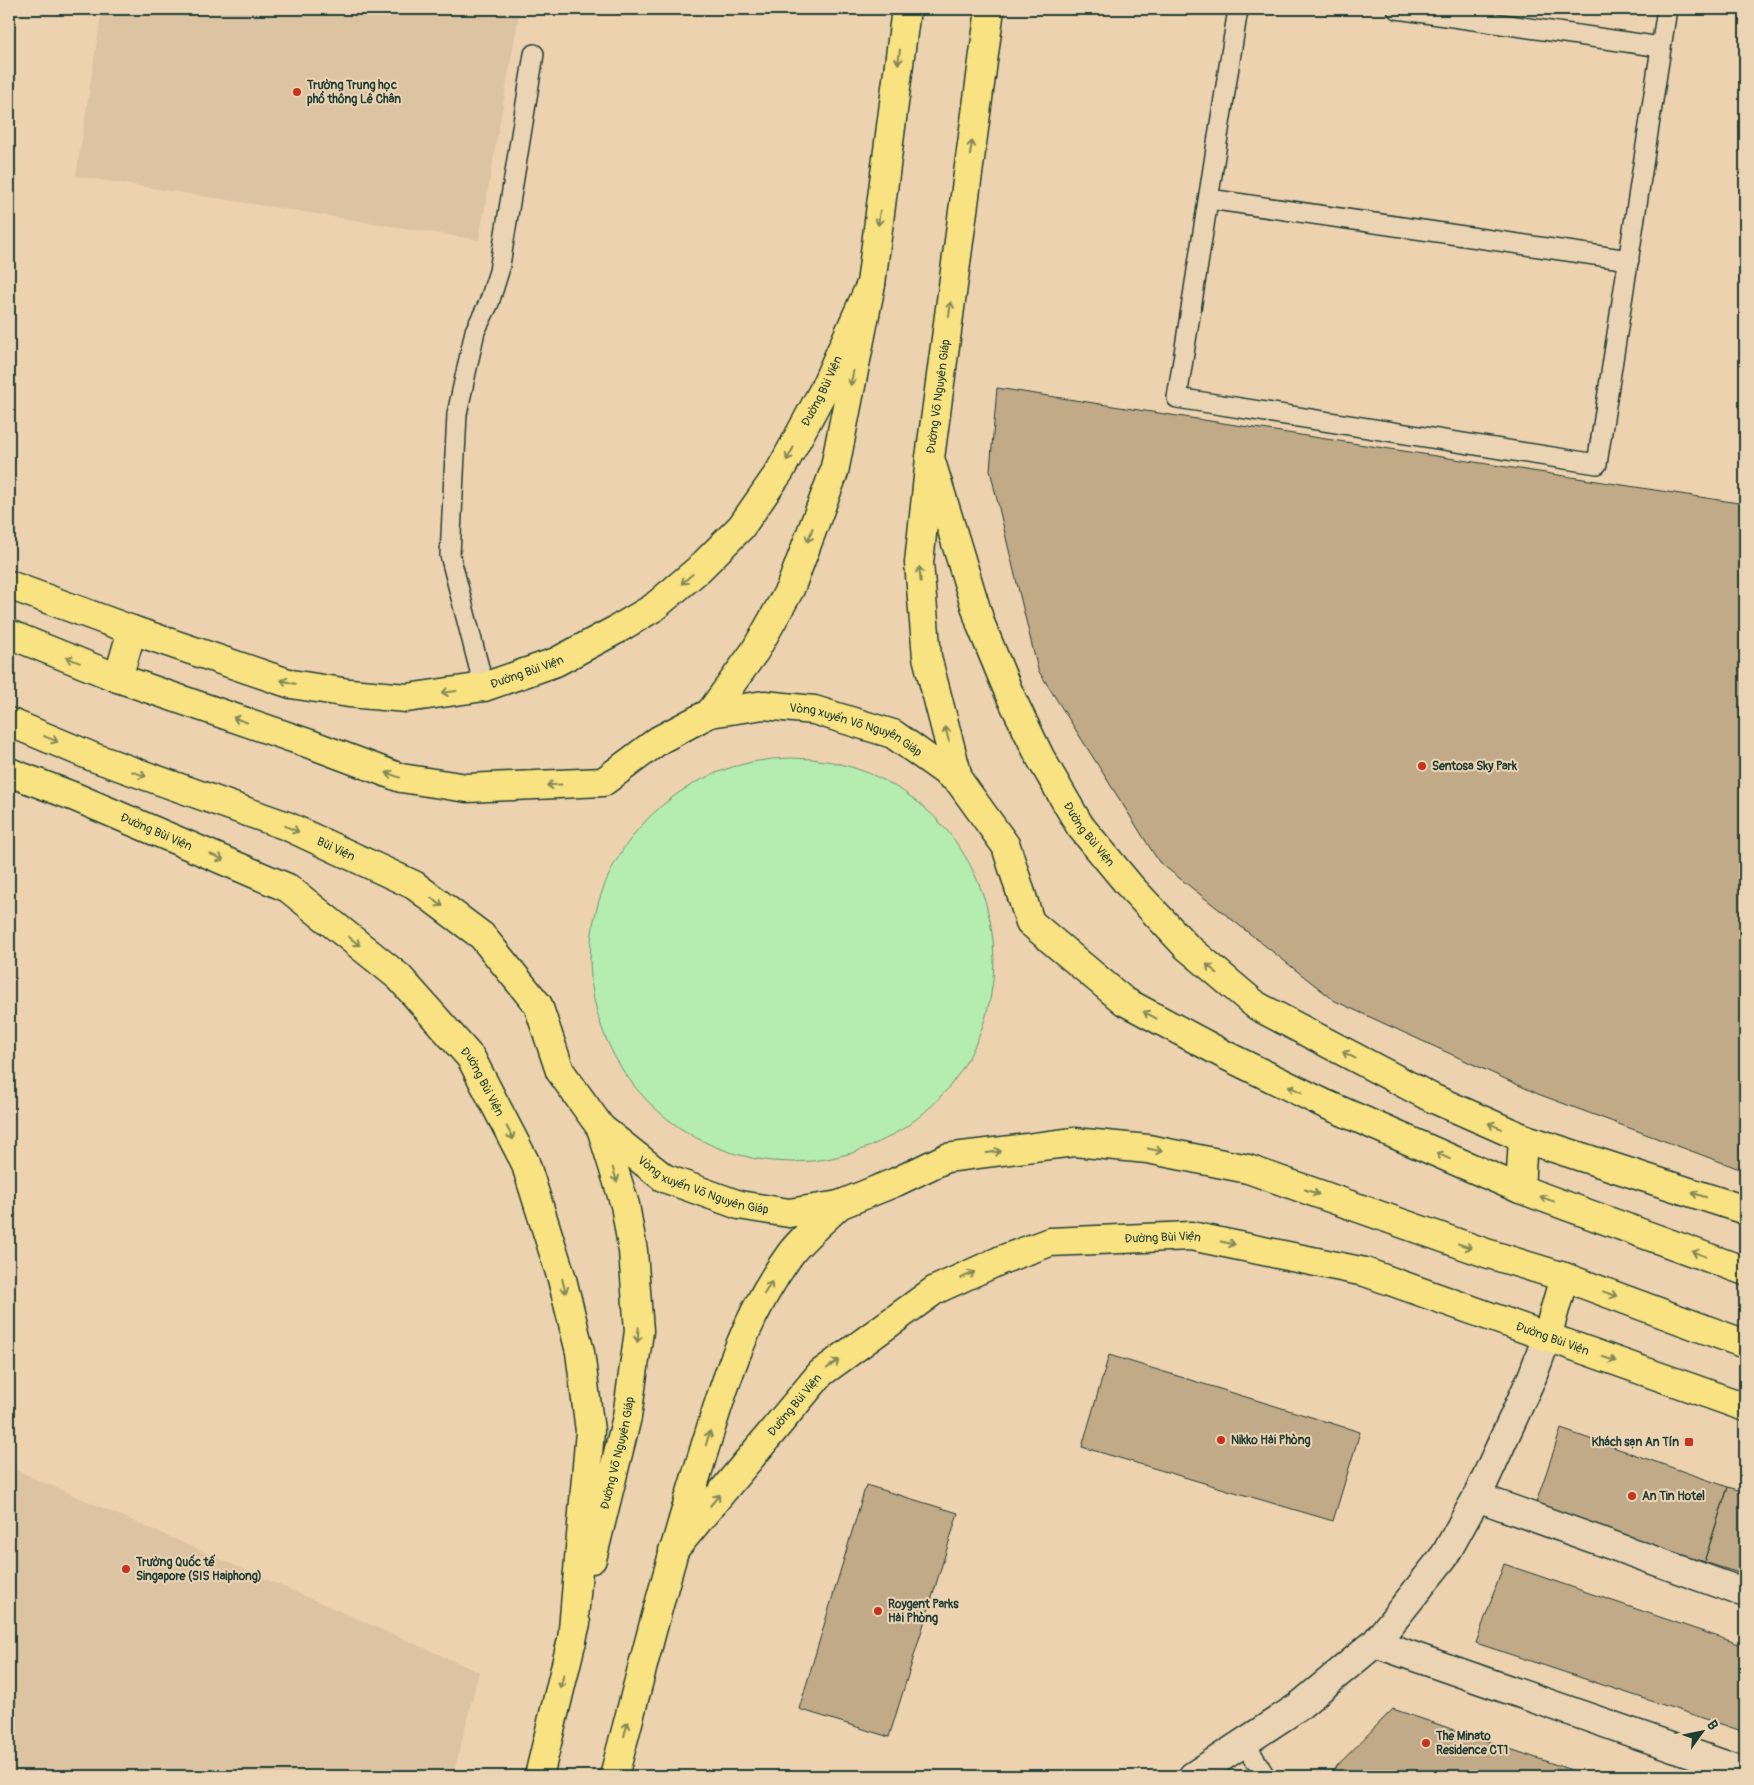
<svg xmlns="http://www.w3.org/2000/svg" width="1754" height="1785" font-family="Pangolin,sans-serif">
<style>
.built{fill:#dcc3a2}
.green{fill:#b5ecaf;stroke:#6a9472}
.building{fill:#c1aa88;stroke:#1f3d34}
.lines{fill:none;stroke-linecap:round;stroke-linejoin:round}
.lane-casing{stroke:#1f3d34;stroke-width:22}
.street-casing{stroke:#1f3d34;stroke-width:31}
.primary-casing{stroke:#1f3d34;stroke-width:31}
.lane{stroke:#ebd4b3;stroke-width:19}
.street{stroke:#ebd4b3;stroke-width:28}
.primary{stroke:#f8e281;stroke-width:28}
.oneway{stroke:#818757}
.poi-dot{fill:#c8321e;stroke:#ebd4b3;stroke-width:2}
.labels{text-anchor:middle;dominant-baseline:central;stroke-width:4;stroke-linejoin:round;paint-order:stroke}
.poi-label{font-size:12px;font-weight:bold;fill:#1f3d34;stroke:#ebd4b3;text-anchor:start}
.street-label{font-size:12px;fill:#1f3d34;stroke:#ebd4b3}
</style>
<rect width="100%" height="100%" fill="#edd2b0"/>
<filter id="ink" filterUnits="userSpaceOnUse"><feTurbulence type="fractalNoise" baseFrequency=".02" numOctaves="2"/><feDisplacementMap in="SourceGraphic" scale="10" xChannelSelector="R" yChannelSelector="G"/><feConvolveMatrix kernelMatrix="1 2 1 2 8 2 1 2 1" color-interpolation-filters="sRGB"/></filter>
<g filter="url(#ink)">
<path class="built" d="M102,9H520L479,240L76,176Z
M9,1467L479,1672L453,1776H9Z"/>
<path class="green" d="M590 960a202 202 0 1 1 404 0a202 202 0 1 1-404 0Z"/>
<path class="building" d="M997,388L1745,504V1171L1538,1094L1335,1001L1159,862L1038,670L1013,567L990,470Z
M1109,1355L1360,1432L1333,1521L1082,1447Z
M1561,1429L1728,1487L1704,1562L1535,1506Z
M866,1485L958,1513L889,1737L799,1709Z
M1728,1487L1745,1492V1575L1704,1562Z
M1504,1564L1745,1646V1732L1476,1643Z
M1393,1709L1589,1776H1327Z"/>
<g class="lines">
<defs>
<path id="lane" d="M1238,9L1177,398L1597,464L1667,9
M1397,9L1661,47
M1209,199L1629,260
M484,687L450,555L457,414L475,331L489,303L499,271L534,54
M1245,1743L1265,1776"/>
<path id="street" d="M1477,1497L1745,1593
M1375,1643L1745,1772
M1193,1776L1298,1707L1375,1643L1445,1555L1477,1497L1532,1377L1547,1337"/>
<g id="primary">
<path id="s1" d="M930,458L981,625L1009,693L1040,757L1080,826L1129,885L1186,946L1257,1006L1432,1098L1523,1138L1745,1210"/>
<path id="s2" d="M9,585L132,630L291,684L349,693L407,698L484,687L556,662L616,630L653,608L699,569L741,527L780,471L823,391L871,284"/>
<path id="s3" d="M9,634L118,678L313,745L401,778L467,788L603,782L659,740L710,713L764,705L814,710L893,734L959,781L1006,846L1030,922L1124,1001L1227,1056L1323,1103L1520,1189L1745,1271"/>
<path d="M118,678L132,630"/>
<path d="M710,713L755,651L790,589L834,472L871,284L906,9"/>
<path id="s4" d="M9,722L93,757L287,826L414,885L482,936L538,1005L560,1071L601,1128L664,1178L739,1205L789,1213L839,1205L896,1182L946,1158L1074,1142L1148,1149L1248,1169L1486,1253L1564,1277L1745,1344"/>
<path id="s5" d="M9,772L75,797L288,888L399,977L471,1058L525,1162L562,1279L580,1352L590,1431L572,1641"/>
<path id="s6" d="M959,781L927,657L919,563L930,458L990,9"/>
<path d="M1520,1189L1523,1138"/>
<path d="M1547,1337L1564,1277"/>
<path id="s7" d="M673,1551L821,1373L935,1290L1001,1260L1050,1242L1191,1236L1365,1272L1745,1407"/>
<path id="s8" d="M592,1559L627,1417L639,1331L633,1251L625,1205L601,1128"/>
<path d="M539,1776L576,1623"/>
<path d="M614,1776C641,1673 667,1569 699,1467C722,1391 743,1318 791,1253C803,1237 825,1219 839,1205"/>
</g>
</defs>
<use href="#lane" class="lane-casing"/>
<use href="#street" class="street-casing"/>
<use href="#primary" class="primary-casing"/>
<use href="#lane" class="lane"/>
<use href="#street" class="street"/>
<use href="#primary" class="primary"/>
</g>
<defs><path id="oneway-shaft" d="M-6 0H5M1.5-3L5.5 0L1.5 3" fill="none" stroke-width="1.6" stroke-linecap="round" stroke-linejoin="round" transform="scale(1.25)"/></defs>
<g class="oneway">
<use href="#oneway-shaft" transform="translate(899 57) rotate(97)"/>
<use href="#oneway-shaft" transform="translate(971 148) rotate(-82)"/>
<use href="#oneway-shaft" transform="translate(879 218) rotate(97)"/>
<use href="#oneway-shaft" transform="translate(950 309) rotate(-82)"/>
<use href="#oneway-shaft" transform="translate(852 378) rotate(101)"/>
<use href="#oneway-shaft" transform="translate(790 454) rotate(118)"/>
<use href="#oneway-shaft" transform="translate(810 535) rotate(110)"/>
<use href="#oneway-shaft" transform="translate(920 574) rotate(-95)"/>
<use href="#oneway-shaft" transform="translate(687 579) rotate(139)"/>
<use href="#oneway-shaft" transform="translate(73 660) rotate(-158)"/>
<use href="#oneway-shaft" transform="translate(288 682) rotate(-164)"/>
<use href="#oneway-shaft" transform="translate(449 692) rotate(172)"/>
<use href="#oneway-shaft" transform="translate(240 720) rotate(-161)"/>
<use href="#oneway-shaft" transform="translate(947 734) rotate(-105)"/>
<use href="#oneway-shaft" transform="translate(51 739) rotate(23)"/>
<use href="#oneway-shaft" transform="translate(139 774) rotate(20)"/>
<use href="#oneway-shaft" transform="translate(393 775) rotate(-160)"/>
<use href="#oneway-shaft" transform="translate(554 785) rotate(177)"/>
<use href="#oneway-shaft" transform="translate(292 829) rotate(24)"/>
<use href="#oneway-shaft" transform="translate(217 857) rotate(23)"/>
<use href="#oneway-shaft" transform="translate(437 902) rotate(36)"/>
<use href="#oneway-shaft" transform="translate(354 941) rotate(39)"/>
<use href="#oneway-shaft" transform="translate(1212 969) rotate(-140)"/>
<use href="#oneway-shaft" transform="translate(1150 1015) rotate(-152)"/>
<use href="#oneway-shaft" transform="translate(1349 1055) rotate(-152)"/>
<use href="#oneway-shaft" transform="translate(1295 1089) rotate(-154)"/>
<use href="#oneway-shaft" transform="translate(1495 1126) rotate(-157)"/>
<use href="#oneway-shaft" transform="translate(510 1133) rotate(63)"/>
<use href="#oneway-shaft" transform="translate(1155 1150) rotate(11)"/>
<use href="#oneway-shaft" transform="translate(994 1152) rotate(-7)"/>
<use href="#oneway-shaft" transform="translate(1443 1156) rotate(-156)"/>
<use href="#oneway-shaft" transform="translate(615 1175) rotate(73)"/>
<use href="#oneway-shaft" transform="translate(1312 1192) rotate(19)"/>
<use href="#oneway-shaft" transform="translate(1699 1195) rotate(-162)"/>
<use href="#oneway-shaft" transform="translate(1547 1199) rotate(-160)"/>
<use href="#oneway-shaft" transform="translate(1228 1243) rotate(12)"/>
<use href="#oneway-shaft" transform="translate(1465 1246) rotate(19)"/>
<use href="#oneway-shaft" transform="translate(1699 1254) rotate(-160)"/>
<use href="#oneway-shaft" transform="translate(968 1275) rotate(-25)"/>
<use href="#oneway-shaft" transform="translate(564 1286) rotate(76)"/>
<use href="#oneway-shaft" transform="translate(768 1288) rotate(-57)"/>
<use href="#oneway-shaft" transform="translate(1610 1294) rotate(20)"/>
<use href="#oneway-shaft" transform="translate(638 1335) rotate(95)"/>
<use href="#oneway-shaft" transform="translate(1609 1359) rotate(19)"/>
<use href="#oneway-shaft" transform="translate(833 1364) rotate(-36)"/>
<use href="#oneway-shaft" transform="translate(708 1438) rotate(-73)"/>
<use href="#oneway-shaft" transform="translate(715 1500) rotate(-50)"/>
<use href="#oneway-shaft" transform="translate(562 1681) rotate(104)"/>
<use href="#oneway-shaft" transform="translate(626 1729) rotate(-75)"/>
</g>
</g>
<g class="poi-dot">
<circle cx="297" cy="92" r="5"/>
<circle cx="1422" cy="766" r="5"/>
<circle cx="1221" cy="1440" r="5"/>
<rect x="1684" y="1437" width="10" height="10" rx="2.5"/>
<circle cx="1632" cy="1496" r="5"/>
<circle cx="126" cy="1569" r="5"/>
<circle cx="878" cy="1611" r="5"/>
<circle cx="1426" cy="1743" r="5"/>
</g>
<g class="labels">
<g class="poi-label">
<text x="307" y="85">Trường Trung học<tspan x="307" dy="14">phổ thông Lê Chân</tspan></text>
<text x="1432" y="766">Sentosa Sky Park</text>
<text x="1231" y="1440">Nikko Hải Phòng</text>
<text x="1679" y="1442" text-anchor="end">Khách sạn An Tín</text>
<text x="1642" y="1496">An Tin Hotel</text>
<text x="136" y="1562">Trường Quốc tế<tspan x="136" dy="14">Singapore (SIS Haiphong)</tspan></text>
<text x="888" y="1604">Roygent Parks<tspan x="888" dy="14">Hải Phòng</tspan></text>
<text x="1436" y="1736">The Minato<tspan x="1436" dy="14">Residence CT1</tspan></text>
</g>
<g class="street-label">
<text stroke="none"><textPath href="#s2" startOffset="959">Đường Bùi Viện</textPath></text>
<text stroke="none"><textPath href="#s6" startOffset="390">Đường Võ Nguyên Giáp</textPath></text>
<text stroke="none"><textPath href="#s2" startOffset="539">Đường Bùi Viện</textPath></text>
<text stroke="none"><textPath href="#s3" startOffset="899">Vòng xuyến Võ Nguyên Giáp</textPath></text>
<text stroke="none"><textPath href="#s5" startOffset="159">Đường Bùi Viện</textPath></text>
<text stroke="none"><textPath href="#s1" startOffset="411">Đường Bùi Viện</textPath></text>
<text stroke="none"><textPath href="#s4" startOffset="351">Bùi Viện</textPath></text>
<text stroke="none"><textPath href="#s5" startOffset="579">Đường Bùi Viện</textPath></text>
<text stroke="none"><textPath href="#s4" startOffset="870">Vòng xuyến Võ Nguyên Giáp</textPath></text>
<text stroke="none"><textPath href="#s7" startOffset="610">Đường Bùi Viện</textPath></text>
<text stroke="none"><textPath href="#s7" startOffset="1015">Đường Bùi Viện</textPath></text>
<text stroke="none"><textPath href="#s7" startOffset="190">Đường Bùi Viện</textPath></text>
<text stroke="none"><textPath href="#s8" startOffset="109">Đường Võ Nguyên Giáp</textPath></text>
</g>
</g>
<rect width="1754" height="1785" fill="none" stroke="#ebd4b3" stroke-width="30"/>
<rect x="15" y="15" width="1724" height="1755" fill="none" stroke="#1f3d34" stroke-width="2" filter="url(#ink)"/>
<g transform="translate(1702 1732) rotate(57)" stroke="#ebd4b3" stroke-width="4" paint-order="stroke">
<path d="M0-4L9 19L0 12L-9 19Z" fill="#1f3d34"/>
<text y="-8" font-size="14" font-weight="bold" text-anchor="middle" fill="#1f3d34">B</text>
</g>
</svg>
